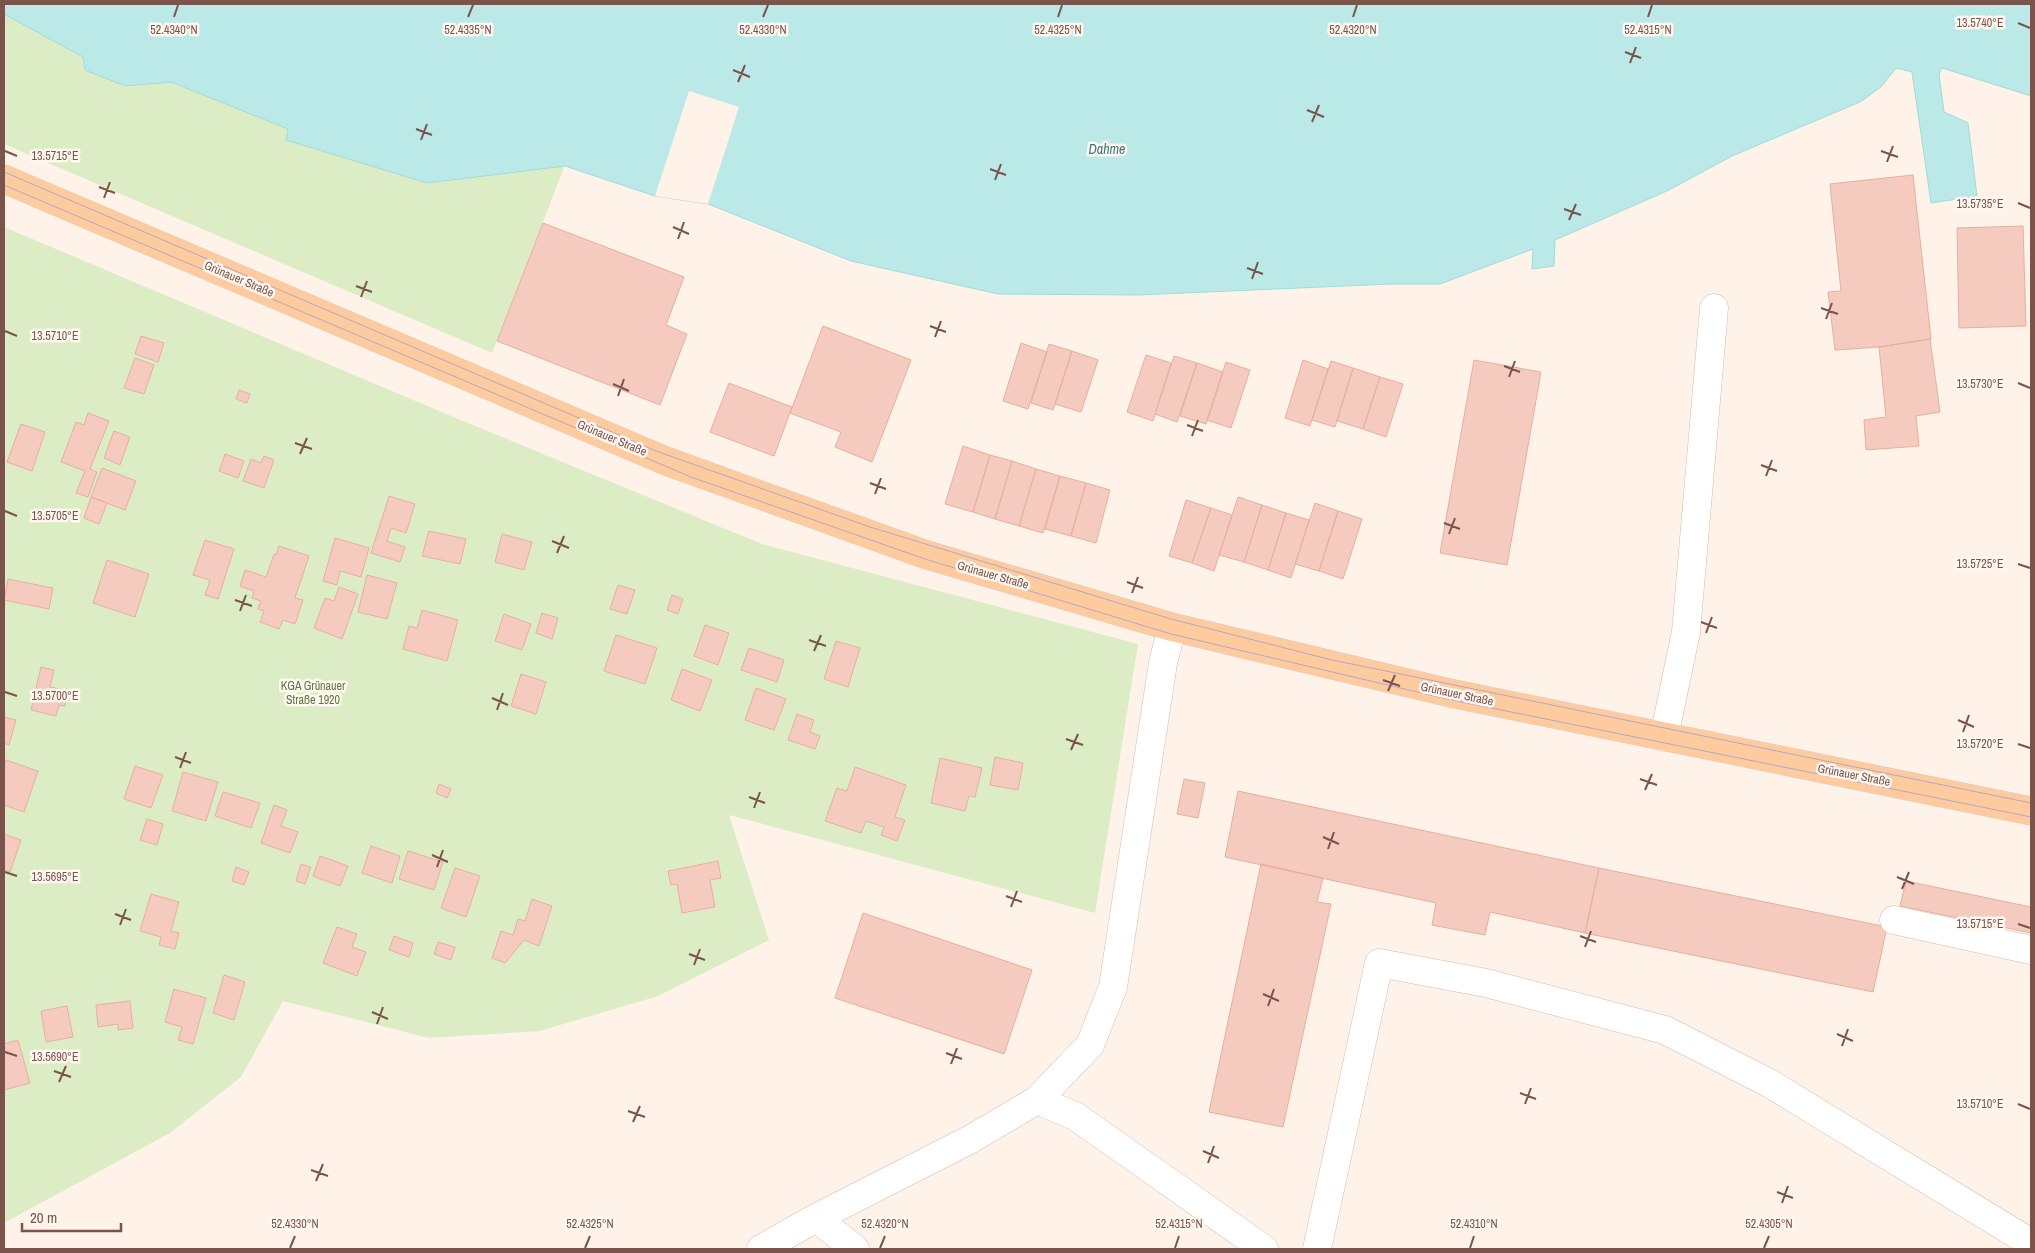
<svg xmlns="http://www.w3.org/2000/svg" width="2035" height="1253" font-family="'Archivo Narrow',sans-serif">
<style>
.green{fill:#dcedc6}
.water{fill:#bbe9e8;stroke:#a1dbda}
.pier{fill:#fef2e9}
.building{fill:#f5cbbf;stroke:#e8ae9e}
.lines{fill:none;stroke-linecap:round;stroke-linejoin:round}
.minor-casing{stroke:#d3bab0;stroke-width:29}
.major-casing{stroke:#dacfcc;stroke-width:29}
.minor{stroke:#fff;stroke-width:28}
.major{stroke:#fecb9f;stroke-width:28}
.tram{stroke:#b2a5c9;stroke-width:1}
.ticks{fill:none;stroke:#7a534a;stroke-width:2}
.labels{text-anchor:middle;dominant-baseline:central;stroke-width:5;stroke-linejoin:round;paint-order:stroke}
.street-label{font-size:12px;fill:#7a534a;stroke:#fff7f0}
.park-label{font-size:12px;fill:#5a7a3e;stroke:#fff7f0}
.water-label{font-size:14px;font-style:italic;fill:#3a7978;stroke:#fff7f0}
.ticks-label{font-size:12px;text-anchor:middle;fill:#7a534a;stroke:#fff7f0;stroke-width:5;stroke-linejoin:round;paint-order:stroke}
</style>
<rect width="100%" height="100%" fill="#fef2e9"/>
<path class="green" d="M4,14L83,57L85,70L125,86L171,82L288,129L286,140L427,183L565,165L492,353L4,144Z
M4,227L463,421L762,544L1138,644L1095,913L729,815L769,940L658,996L540,1031L429,1038L283,1001L241,1077L170,1133L4,1223Z"/>
<path class="water" d="M4,4H2031V96L1942,68L1939,74L1944,112L1968,123L1977,196L1931,203L1912,72L1896,68L1881,87L1860,102L1732,156L1667,191L1555,240L1554,266L1532,269L1533,249L1440,284H1391L1138,295L998,294L851,261L708,204L655,196L565,166L427,183L286,140L288,129L171,82L125,86L85,70L83,57L4,14Z"/>
<path class="pier" d="M689,91L739,107L708,204L655,196Z"/>
<path class="building" d="M1913,175L1931,339L1879,347L1835,350L1828,292L1841,291L1830,184Z
M543,223L684,277L666,325L687,334L660,405L497,341Z
M2023,226L2026,326L1959,328L1957,228Z
M823,326L911,360L872,462L835,447L841,432L790,413Z
M141,336L164,343L158,362L135,354Z
M1930,339L1940,412L1916,416L1919,446L1866,450L1864,420L1886,417L1879,347Z
M1021,343L1047,352L1028,409L1003,401Z
M1049,344L1072,351L1053,410L1031,403Z
M1072,351L1098,360L1081,412L1055,404Z
M1146,355L1171,363L1153,421L1127,412Z
M1174,356L1197,363L1177,422L1155,414Z
M135,358L154,365L144,394L124,388Z
M1303,360L1328,369L1310,426L1285,418Z
M1474,360L1541,372L1507,565L1440,553Z
M1331,361L1353,368L1335,427L1312,420Z
M1226,362L1250,370L1231,428L1207,420Z
M1197,363L1223,372L1206,424L1180,416Z
M1353,368L1380,377L1363,429L1337,421Z
M1380,377L1403,384L1386,437L1363,429Z
M729,383L792,407L774,456L710,432Z
M239,390L250,394L247,403L236,399Z
M88,413L109,421L90,469L97,472L88,497L76,493L85,471L61,462L76,422L84,425Z
M21,424L45,432L32,471L7,462Z
M114,431L130,437L120,465L104,458Z
M963,446L990,455L973,512L945,504Z
M225,454L244,461L238,478L219,471Z
M990,455L1012,461L995,519L973,512Z
M264,456L274,460L264,488L243,481L251,459L261,463Z
M1012,461L1036,469L1019,526L995,519Z
M102,468L136,481L125,510L91,497Z
M1036,469L1060,476L1043,533L1019,526Z
M1060,476L1086,483L1071,536L1045,529Z
M1086,483L1110,490L1096,543L1071,536Z
M389,496L415,504L406,533L391,528L387,541L405,547L400,562L371,553Z
M91,497L107,503L99,524L84,518Z
M1238,497L1262,505L1244,562L1219,555Z
M1186,500L1211,508L1192,563L1169,556Z
M1315,503L1338,511L1319,571L1295,564Z
M1262,505L1286,513L1268,570L1244,562Z
M1211,508L1232,515L1214,571L1192,563Z
M1338,511L1362,519L1343,579L1319,571Z
M1286,513L1309,520L1291,578L1268,570Z
M429,531L466,539L460,564L422,556Z
M502,534L532,542L524,570L495,562Z
M335,538L369,548L361,577L340,571L337,585L323,581Z
M205,540L234,549L218,599L205,595L210,580L193,575Z
M279,546L309,556L295,598L303,600L295,624L283,620L279,629L260,622L264,611L258,609L261,601L252,598L254,591L240,586L245,570L266,577L274,554L276,555Z
M107,560L149,574L135,617L93,603Z
M367,575L397,583L387,619L358,612Z
M8,579L53,588L49,609L4,600Z
M618,585L635,590L627,614L610,609Z
M339,587L358,594L342,639L314,628L325,598L334,601Z
M672,595L683,599L678,614L667,610Z
M422,610L458,620L447,661L403,649L409,626L417,628Z
M542,613L558,618L552,639L536,633Z
M504,614L531,624L522,650L495,641Z
M705,625L729,633L718,665L694,656Z
M616,635L657,648L645,684L604,671Z
M836,641L860,648L848,687L824,679Z
M749,648L784,660L777,682L741,670Z
M41,667L54,670L50,687L68,691L65,706L59,705L56,716L31,710Z
M682,669L712,680L700,711L671,700Z
M521,674L546,682L536,714L511,706Z
M756,688L786,699L774,730L745,720Z
M797,714L814,720L810,732L820,736L815,749L788,740Z
M4,717L16,720L9,745L4,743Z
M995,757L1023,763L1018,790L990,785Z
M940,758L982,768L975,797L969,796L965,811L931,803Z
M6,760L38,771L24,812L4,805V767Z
M135,766L163,775L151,808L124,799Z
M855,767L906,785L895,817L905,820L897,841L881,835L884,827L866,821L861,833L825,821L837,788L847,791Z
M183,772L218,782L206,821L172,811Z
M1184,779L1205,783L1198,818L1177,814Z
M439,784L451,789L447,798L436,793Z
M1238,791L1599,868L1585,933L1490,912L1485,935L1432,925L1436,903L1225,857Z
M223,792L260,803L251,828L215,816Z
M274,805L287,810L281,826L298,832L290,853L261,843Z
M147,819L163,824L157,845L140,840Z
M4,834L21,840L10,872L4,869Z
M371,846L400,856L392,883L362,873Z
M408,851L443,862L434,890L399,879Z
M320,856L348,866L340,886L313,876Z
M718,861L721,878L710,880L715,907L682,913L677,884L671,885L668,871Z
M301,864L311,867L305,884L296,881Z
M1261,864L1323,878L1317,902L1331,904L1283,1127L1209,1112Z
M236,867L249,872L244,885L232,881Z
M455,868L480,876L466,917L441,908Z
M1599,868L1887,927L1873,992L1585,933Z
M1906,881L2031,907V933L1900,906Z
M151,894L179,902L171,931L179,933L175,949L159,945L161,937L140,931Z
M532,899L552,906L539,946L524,940L505,963L492,958L501,931L513,935L518,919L525,921Z
M863,913L1032,970L1004,1054L835,998Z
M337,927L357,934L352,947L366,952L357,976L323,963Z
M394,936L413,943L409,957L389,950Z
M438,942L455,947L451,960L434,954Z
M224,975L245,982L234,1020L213,1013Z
M174,989L206,998L193,1044L178,1040L182,1027L165,1022Z
M130,1001L133,1028L118,1030V1024L98,1027L96,1005Z
M67,1006L73,1037L46,1042L41,1011Z
M18,1040L30,1083L4,1090V1044Z"/>
<g class="lines">
<defs>
<path id="minor" d="M1664,737L1686,632L1714,308
M1894,920L2031,950
M1037,1100L1075,1116L1264,1249
M816,1218L855,1249
M761,1249L816,1218L971,1139L1037,1100L1090,1045L1113,987L1163,663L1172,627
M1317,1249L1379,963L1486,983L1665,1030L1769,1083L2031,1243"/>
<path id="major" d="M4,179L666,461L927,555L1172,627L1450,693L2031,811"/>
</defs>
<use href="#minor" class="minor-casing"/>
<use href="#major" class="major-casing"/>
<use href="#minor" class="minor"/>
<use href="#major" class="major"/>
<path class="tram" d="M4,172L656,451L870,527L1171,619L1332,660L2031,803
M4,185L691,477L925,559L1171,634L1447,699L2031,817"/>
</g>
<path class="ticks" d="M174,17L178,5M468,17L473,5M763,17L768,5M1058,17L1062,5M1353,17L1357,5M1648,17L1652,5M2018,23L2030,28M1625,52L1641,58M1630,63L1636,47M733,70L750,77M738,82L745,65M1307,110L1324,117M1312,122L1319,105M416,129L432,135M421,140L427,124M5,151L17,156M1881,151L1898,157M1887,162L1893,146M990,169L1006,175M995,180L1001,164M99,187L115,193M104,198L110,182M2018,203L2030,208M1564,209L1581,215M1569,220L1576,204M673,227L689,234M678,239L684,222M1247,268L1263,274M1252,279L1258,262M356,286L372,292M361,297L367,281M1821,308L1838,314M1826,319L1832,303M930,326L946,332M5,331L17,336M935,337L941,321M1504,366L1520,372M1509,377L1515,361M2018,383L2030,388M613,384L629,391M618,396L624,379M1187,425L1203,431M1192,436L1198,420M295,443L312,449M300,454L307,438M1761,465L1777,471M1766,476L1772,460M870,483L886,489M875,494L881,478M5,511L17,516M1444,523L1460,529M1449,534L1455,518M552,541L569,548M557,553L564,536M2018,564L2030,568M1127,582L1143,588M1132,593L1138,577M235,600L252,606M240,611L246,595M1701,622L1717,628M1706,633L1712,617M809,640L826,646M814,651L821,635M1383,680L1400,686M1388,691L1395,675M5,692L17,696M492,698L508,705M497,710L503,693M1958,720L1974,727M1963,732L1969,715M1066,739L1083,745M2018,744L2030,748M1071,750L1078,734M175,757L191,763M180,768L186,752M1640,779L1657,785M1645,790L1652,774M749,797L765,803M754,808L760,792M1323,837L1339,844M1328,849L1334,832M432,855L448,862M437,867L443,850M5,872L17,876M1897,877L1914,884M1902,889L1909,872M1006,896L1022,902M1011,907L1017,891M115,914L131,920M2018,924L2030,928M120,925L126,909M1580,936L1596,942M1585,947L1591,931M689,954L705,960M694,965L700,949M1263,994L1279,1001M1268,1006L1274,989M372,1012L388,1019M377,1024L383,1007M1837,1034L1853,1041M1842,1046L1848,1029M5,1052L17,1056M946,1053L962,1059M951,1064L957,1048M54,1071L71,1077M59,1082L66,1066M1520,1093L1536,1099M1525,1104L1531,1088M2018,1104L2030,1109M628,1111L645,1117M633,1122L640,1106M1203,1151L1219,1158M1208,1163L1214,1146M311,1170L328,1176M316,1181L323,1164M1777,1192L1793,1198M1782,1203L1788,1186M290,1248L295,1236M585,1248L590,1236M880,1248L885,1236M1175,1248L1179,1236M1470,1248L1474,1236M1764,1248L1769,1236"/>
<g class="labels">
<g class="street-label">
<text transform="translate(239 279) rotate(23)">Grünauer Straße</text>
<text transform="translate(612 438) rotate(23)">Grünauer Straße</text>
<text transform="translate(993 575) rotate(16)">Grünauer Straße</text>
<text transform="translate(1457 694) rotate(12)">Grünauer Straße</text>
<text transform="translate(1854 775) rotate(11)">Grünauer Straße</text>
</g>
<g class="park-label">
<text x="313" y="686">KGA Grünauer<tspan x="313" dy="14">Straße 1920</tspan></text>
</g>
<g class="water-label">
<text x="1107" y="149">Dahme</text>
</g>
</g>
<g class="ticks-label">
<text x="1980" y="27">13.5740°E</text>
<text x="174" y="34">52.4340°N</text>
<text x="468" y="34">52.4335°N</text>
<text x="763" y="34">52.4330°N</text>
<text x="1058" y="34">52.4325°N</text>
<text x="1353" y="34">52.4320°N</text>
<text x="1648" y="34">52.4315°N</text>
<text x="55" y="160">13.5715°E</text>
<text x="1980" y="208">13.5735°E</text>
<text x="55" y="340">13.5710°E</text>
<text x="1980" y="388">13.5730°E</text>
<text x="55" y="520">13.5705°E</text>
<text x="1980" y="568">13.5725°E</text>
<text x="55" y="700">13.5700°E</text>
<text x="1980" y="748">13.5720°E</text>
<text x="55" y="881">13.5695°E</text>
<text x="1980" y="928">13.5715°E</text>
<text x="55" y="1061">13.5690°E</text>
<text x="1980" y="1108">13.5710°E</text>
<text x="295" y="1228">52.4330°N</text>
<text x="590" y="1228">52.4325°N</text>
<text x="885" y="1228">52.4320°N</text>
<text x="1179" y="1228">52.4315°N</text>
<text x="1474" y="1228">52.4310°N</text>
<text x="1769" y="1228">52.4305°N</text>
</g>
<rect width="2035" height="1253" fill="none" stroke="#7a534a" stroke-width="10"/>
<path d="M22 1223v8h99v-8" fill="none" stroke="#7a534a" stroke-width="2.5"/>
<text x="30" y="1223" font-size="15" fill="#7a534a" stroke="#fff7f0" stroke-width="4" paint-order="stroke">20 m</text>
</svg>
